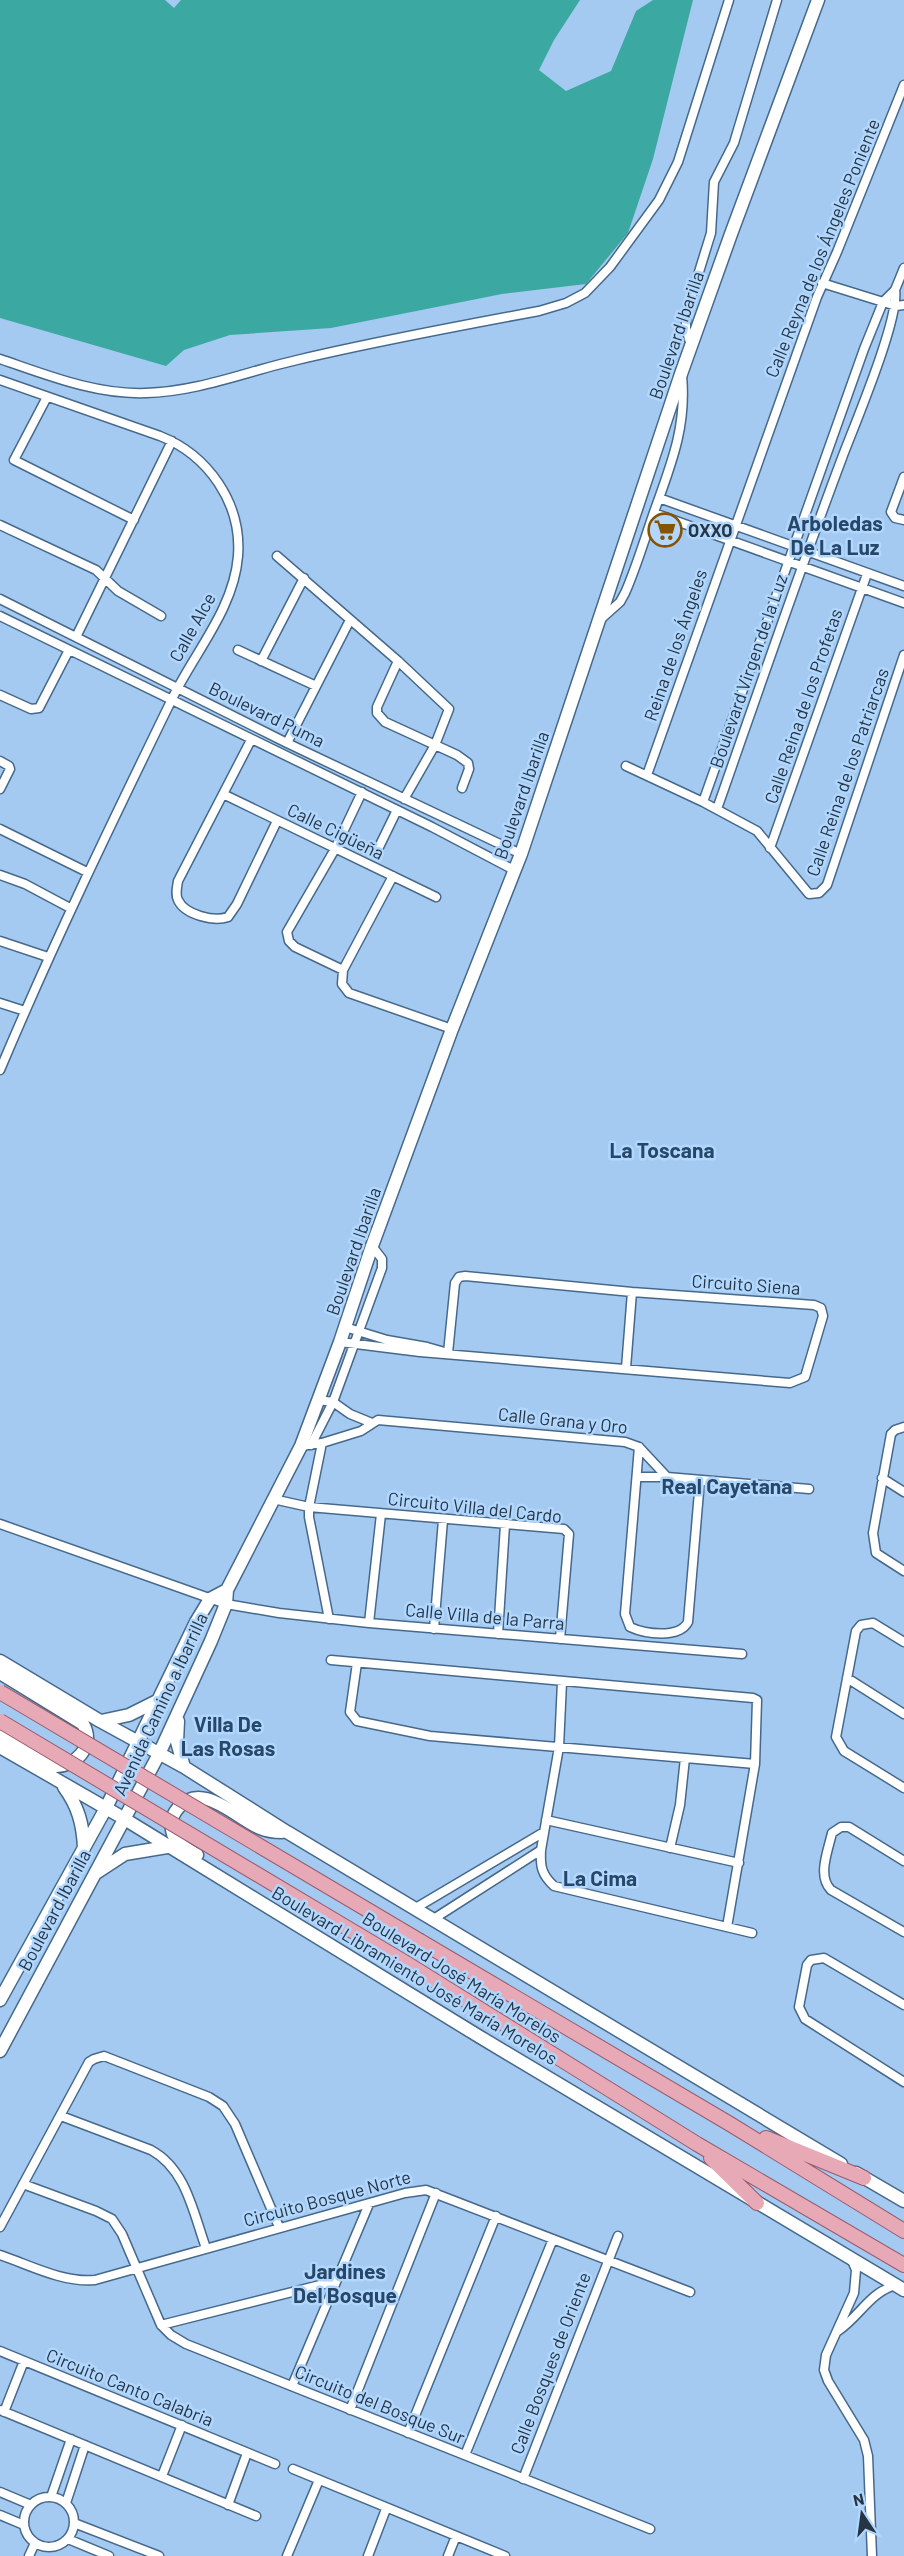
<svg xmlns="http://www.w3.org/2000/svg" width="904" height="2556" font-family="Barlow,sans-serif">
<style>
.water{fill:#3ca8a2}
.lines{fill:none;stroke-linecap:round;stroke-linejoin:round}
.street-casing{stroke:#46698b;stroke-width:11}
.secondary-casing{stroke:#46698b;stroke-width:15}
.primary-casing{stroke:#985b6d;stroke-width:16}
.street{stroke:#fff;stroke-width:8}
.secondary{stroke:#fff;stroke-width:12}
.primary{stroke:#e6a9b5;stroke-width:14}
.primary-bridge-casing{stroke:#985b6d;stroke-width:16;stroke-linecap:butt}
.primary-bridge{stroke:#e6a9b5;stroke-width:14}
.labels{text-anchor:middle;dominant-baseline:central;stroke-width:5;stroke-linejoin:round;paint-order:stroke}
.street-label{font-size:18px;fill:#263544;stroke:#b1d7fe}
.poi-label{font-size:18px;font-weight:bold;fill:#263544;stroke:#b1d7fe;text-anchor:start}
.quarter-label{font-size:21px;font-weight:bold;fill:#264768;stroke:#b1d7fe}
</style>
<rect width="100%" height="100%" fill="#a4caf1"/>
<path class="water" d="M0,0H165L174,8L181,0H580L554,40L539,70L566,91L611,71L636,11L653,0H693L653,159L628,233L586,284L502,294L331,328L230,335L184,350L166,366L0,318Z"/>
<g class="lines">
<defs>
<path id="street" d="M822,283L896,306L904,305
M691,346L686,328V314L711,233L714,182L734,143L777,0
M0,359C47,375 96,395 146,393C197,392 248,371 297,360C377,341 458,326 539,311L566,303L585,293L610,267L659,200L678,162L729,0
M0,380L160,436C208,455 242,503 238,556C234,609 194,653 172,699C112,822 53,944 0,1070
M47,397L14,460L134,520
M904,477L891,512L895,518L904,520
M659,498L904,586
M654,513L904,603
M0,525L96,570L118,591L161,616
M277,556L398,661L449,709L435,745L404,799
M0,599L287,743L521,854
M0,616L432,827L514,870
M601,619L620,602L625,593C636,568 644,541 653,515C670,467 687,428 682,376
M77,635L172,441
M238,650L316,686
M261,661L304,578
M398,661L377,707V713L385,722L457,755L468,763L469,769L462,788
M0,695L31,709L39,708L69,650
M251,740L178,881C177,888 175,894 178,900C185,915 214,922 228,917L237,904L277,821
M287,743L350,620
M0,761L9,766L10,769L0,789
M626,766L703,802L757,831L809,894L819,893L827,885L904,655
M647,775L817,297L837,252L904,85
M223,794L436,897
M703,802L864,349L883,302L895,290L904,268
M717,809C758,692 798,575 842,458C854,426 900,318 895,290
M0,829L87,872
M379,847L397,810
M770,848L867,574
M0,875L25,884L70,908
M393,876L343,970L342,984L349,993L452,1029
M0,941L48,957
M343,970L295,947L289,941L287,932L335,849L362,792
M0,1003L25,1011
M340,1342L420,1352L790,1383L805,1377L823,1316L821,1308L814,1305L632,1292L465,1276L459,1277L455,1283L448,1353L427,1347L387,1340L345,1327
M626,1368L632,1292
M318,1400L333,1402L350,1414L372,1423
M904,1427L895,1430L891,1434L873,1533L876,1553L904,1571
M322,1443L309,1507V1517L329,1619
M311,1445L333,1402L382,1268V1259L372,1246
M301,1446L322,1443L361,1431L378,1420L625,1442L639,1447L667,1477L809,1489
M639,1447L625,1614L630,1627C645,1634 679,1639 688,1622L700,1480
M637,1477H667
M882,1478L904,1492
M273,1499L309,1507L564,1529L569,1534L560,1639
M0,1524L226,1604L279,1613L369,1623L742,1654
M369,1623L381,1514
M434,1629L443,1520
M498,1634L505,1525
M904,1642L873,1623L861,1625L856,1631L836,1737L844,1751L904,1788
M331,1660L753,1698L757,1700L755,1764L727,1927
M357,1663L350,1712L357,1721L430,1736L755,1764
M847,1678L904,1714
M562,1682L559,1747L541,1850C540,1867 542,1875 554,1886L752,1933
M546,1820L739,1863
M670,1848L680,1805L685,1758
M904,1861L849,1827H841L832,1833C828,1851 817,1876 831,1890L904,1932
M414,1909L544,1832
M432,1920L541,1850
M904,2005L824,1958L811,1960L807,1965L799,2007L805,2019L904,2082
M61,2116L151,2150C186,2169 193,2212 206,2248
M23,2184L96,2211L112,2219L122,2234L161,2325L171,2335L186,2344L650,2529
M0,2227L89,2062L94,2059L104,2056L209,2097L223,2106L235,2124L279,2227
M0,2255C30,2265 63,2283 95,2280L405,2193L426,2190L690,2292
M851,2258L856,2270L854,2293L826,2355L824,2370L828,2381L864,2440L868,2456L872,2556
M161,2325L336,2281
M838,2331C860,2316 870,2292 896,2285
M0,2351L275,2464
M292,2386L369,2204
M0,2410L256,2516
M350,2410L436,2193
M4,2412L24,2361
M408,2433L496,2216
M465,2455L553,2239
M293,2469L505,2556
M162,2476L182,2425
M523,2479L618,2236
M0,2492L31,2505
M24 2522a25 25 0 1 1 50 0a25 25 0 1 1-50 0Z
M51,2497L71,2439
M66,2503L85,2445
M228,2505L247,2453
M0,2515L24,2525
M74,2523L159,2556
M68,2539L109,2556
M29,2556L35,2543
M287,2556L319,2480
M368,2556L386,2509
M448,2556L456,2536"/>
<path id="secondary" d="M0,1661L100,1721L184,1767L287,1832L841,2164
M0,1673L83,1724C96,1746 75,1769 51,1766L0,1736
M101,1721L129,1715L157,1701
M178,1721L177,1742L184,1767
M0,1747L118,1815L480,2037L904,2290
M64,1787C78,1806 83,1824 84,1848
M197,1855C187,1849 174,1843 172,1830C170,1822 173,1814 178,1808C202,1780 236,1818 260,1828C267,1831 275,1832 282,1832
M96,1873L125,1854L167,1847
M0,2000L106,1808L196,1622L210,1599L227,1590
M0,2051L159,1754L211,1641L226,1604L227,1590L301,1446L340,1342L372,1246L452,1029L521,854L681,374L731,234L818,0
M856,2173L904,2201"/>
<path id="primary" d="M420,1941L730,2124L904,2231
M406,1963L697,2144L904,2265
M766,2138L864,2178
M711,2158L757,2203"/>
</defs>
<use href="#street" class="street-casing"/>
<use href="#secondary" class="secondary-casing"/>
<use href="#primary" class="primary-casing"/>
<use href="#street" class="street"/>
<use href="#secondary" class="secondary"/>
<use href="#primary" class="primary"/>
<defs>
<path id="primary-bridge" d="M0,1692L420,1941
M0,1721L406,1963"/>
</defs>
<use href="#primary-bridge" class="primary-bridge-casing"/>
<use href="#primary-bridge" class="primary-bridge"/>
</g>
<defs>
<symbol id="supermarket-ring" viewBox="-11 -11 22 22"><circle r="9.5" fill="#b1d7fe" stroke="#875300" stroke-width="1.5"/><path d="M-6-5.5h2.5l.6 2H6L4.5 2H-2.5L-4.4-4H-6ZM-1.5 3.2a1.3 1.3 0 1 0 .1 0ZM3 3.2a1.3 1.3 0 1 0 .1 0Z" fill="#875300"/></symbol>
</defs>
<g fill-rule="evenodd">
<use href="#supermarket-ring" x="646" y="511" width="38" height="38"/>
</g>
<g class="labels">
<g class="street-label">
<text transform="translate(822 248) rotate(-68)">Calle Reyna de los Ángeles Poniente</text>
<text transform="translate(676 335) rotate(-71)">Boulevard Ibarilla</text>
<text transform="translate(192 627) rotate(-61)">Calle Alce</text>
<text transform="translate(675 645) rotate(-71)">Reina de los Ángeles</text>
<text transform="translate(748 671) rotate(-71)">Boulevard Virgen de la Luz</text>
<text transform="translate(803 706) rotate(-71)">Calle Reina de los Profetas</text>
<text transform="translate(267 714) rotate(26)">Boulevard Puma</text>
<text transform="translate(847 772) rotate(-71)">Calle Reina de los Patriarcas</text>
<text transform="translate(521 795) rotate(-71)">Boulevard Ibarilla</text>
<text transform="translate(336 831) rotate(26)">Calle Cigüeña</text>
<text transform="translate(353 1251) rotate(-71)">Boulevard Ibarilla</text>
<text transform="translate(746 1284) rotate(4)">Circuito Siena</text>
<text transform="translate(563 1420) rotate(6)">Calle Grana y Oro</text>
<text transform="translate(475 1507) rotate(6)">Circuito Villa del Cardo</text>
<text transform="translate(485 1616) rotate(5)">Calle Villa de la Parra</text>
<text transform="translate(160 1704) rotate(-65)">Avenida Camino a Ibarrilla</text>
<text transform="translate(54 1910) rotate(-62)">Boulevard Ibarilla</text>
<text transform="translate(415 1975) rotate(31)">Boulevard Libramiento José María Morelos</text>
<text transform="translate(462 1977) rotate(32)">Boulevard José María Morelos</text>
<text transform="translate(327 2198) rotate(-15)">Circuito Bosque Norte</text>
<text transform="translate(550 2363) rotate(-69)">Calle Bosques de Oriente</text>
<text transform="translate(130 2387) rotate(22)">Circuito Canto Calabria</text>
<text transform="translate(380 2404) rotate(22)">Circuito del Bosque Sur</text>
</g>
<g class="poi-label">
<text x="688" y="530">OXXO</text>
</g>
<g class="quarter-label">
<text x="835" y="522">Arboledas<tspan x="835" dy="24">De La Luz</tspan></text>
<text x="662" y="1149">La Toscana</text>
<text x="727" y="1485">Real Cayetana</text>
<text x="228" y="1723">Villa De<tspan x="228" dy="24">Las Rosas</tspan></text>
<text x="600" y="1877">La Cima</text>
<text x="345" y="2270">Jardines<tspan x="345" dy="24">Del Bosque</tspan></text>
</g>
</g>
<g transform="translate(862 2514) rotate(347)" stroke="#b1d7fe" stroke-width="4.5" paint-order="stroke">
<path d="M0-4.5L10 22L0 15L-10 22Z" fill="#263544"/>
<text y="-9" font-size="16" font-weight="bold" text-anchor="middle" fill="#263544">N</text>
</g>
</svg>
